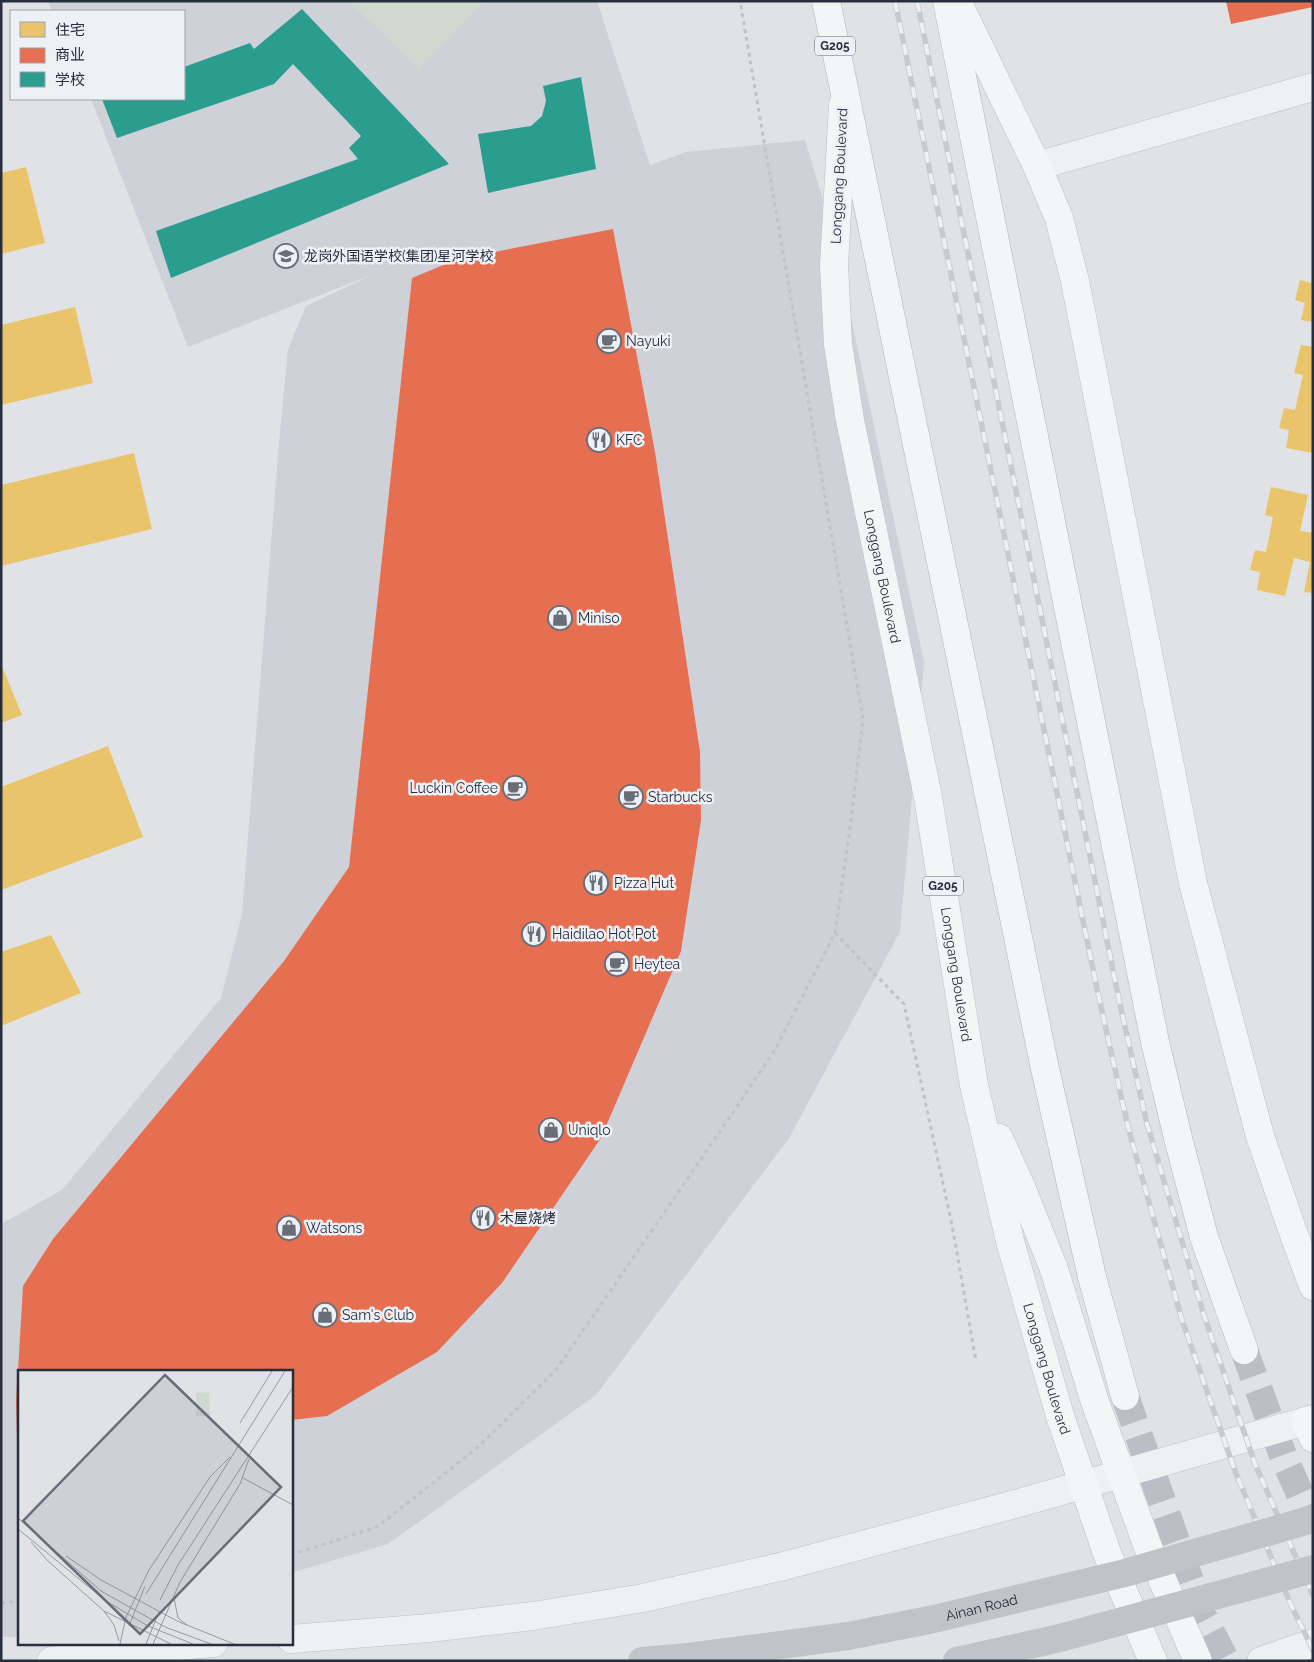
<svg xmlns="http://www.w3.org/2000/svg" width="1314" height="1662" font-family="Raleway,'Noto Sans SC',sans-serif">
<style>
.built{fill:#ced1d8}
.grass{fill:#d0d9d0}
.homes{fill:#e9c46a}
.shops{fill:#e76f51}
.schools{fill:#2a9d8f}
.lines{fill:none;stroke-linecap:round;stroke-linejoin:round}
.trunk-tunnel{stroke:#bbbec4;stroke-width:28;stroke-dasharray:28 14;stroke-linecap:butt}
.minor-casing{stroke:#bec0c3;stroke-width:29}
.tertiary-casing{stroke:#bec0c3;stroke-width:29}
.primary-casing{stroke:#bcbfc3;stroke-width:29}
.trunk-casing{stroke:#b3b5ba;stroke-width:29}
.path{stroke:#c2c3c8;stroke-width:3;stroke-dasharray:4 4;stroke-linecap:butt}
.minor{stroke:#eff0f2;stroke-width:28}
.tertiary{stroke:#eff0f2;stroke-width:28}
.secondary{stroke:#c1c3c8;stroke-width:28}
.primary{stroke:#f4f5f6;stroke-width:28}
.trunk{stroke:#f4f5f6;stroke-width:28}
.rail-casing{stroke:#c9cacd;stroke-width:5.5}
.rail{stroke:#edf0f5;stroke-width:4;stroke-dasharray:11;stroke-linecap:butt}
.secondary-bridge{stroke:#c1c3c8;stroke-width:28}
.labels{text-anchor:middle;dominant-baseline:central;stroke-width:5;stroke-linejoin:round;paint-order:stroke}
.shield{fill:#edf0f5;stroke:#626875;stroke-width:1}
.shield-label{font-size:12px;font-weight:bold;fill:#272e3e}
.street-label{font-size:14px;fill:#272e3e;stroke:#edf0f5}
.poi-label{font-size:14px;fill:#272e3e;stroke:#edf0f5;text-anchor:start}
.inset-road{fill:none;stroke:#969aa2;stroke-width:1}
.view{fill:#686d78;fill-opacity:0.15;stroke:#686d78;stroke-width:2.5}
.inset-edge{fill:none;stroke:#272e3e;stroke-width:2.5}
</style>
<rect width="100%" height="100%" fill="#e0e2e5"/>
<path class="built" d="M47,1H597L650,165L686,152L805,140L833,233L924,662L900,932L789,1138L596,1395L388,1544L291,1573V1371H19V1637H1V1224L62,1190L221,998L242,914L279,442L288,349L306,306L374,274L188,347L91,99H184V11H52Z"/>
<path class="grass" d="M348,1H485L419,69Z"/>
<path class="homes" d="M1235,1H1276V2L1237,10Z
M26,167L45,243L1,254V173Z
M1312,278H1313V322L1301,320L1305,303L1295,300L1300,280L1311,283Z
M75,307L93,383L1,405V325Z
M1301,345L1313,347V453L1286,448L1289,430L1279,428L1284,408L1295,410L1303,375L1294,373Z
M134,453L152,529L1,566V485Z
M1271,487L1308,495L1300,531L1313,533V593L1304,592L1310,562L1294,558L1285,596L1257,590L1260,572L1250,570L1255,550L1266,552L1273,517L1265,515Z
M1,664L22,715L1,723Z
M108,746L143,837L1,890V787Z
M51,935L81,993L1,1026V952Z"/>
<path class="shops" d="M1226,1H1313V7L1231,24Z
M613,229L655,452L700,752L701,820L681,951L601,1138L502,1283L437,1352L327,1416L291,1420V1371H18L23,1286L53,1239L284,961L349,867L412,278L458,259Z
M17,1381H19V1441H17L16,1403Z"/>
<path class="schools" d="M302,9L449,164L171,278L156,231L358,159L349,148L361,136L293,64L274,84L117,138L102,99H184V67L250,43L254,49Z
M581,77L596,169L488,193L478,134L531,126L542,116L546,101L543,86Z"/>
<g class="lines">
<path class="trunk-tunnel" d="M1244,1350L1284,1458L1313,1523
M1125,1396L1202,1615L1226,1661"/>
<defs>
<path id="minor" d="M1037,166L1313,87"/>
<path id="tertiary" d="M291,1639L429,1628L533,1616L643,1598L784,1566L1019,1503L1313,1419
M51,1661L119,1651L214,1643
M1261,1661L1313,1643"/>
<g id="primary">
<path d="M957,1L1037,166L1059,218L1075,281L1193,883L1260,1136L1293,1232L1313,1286"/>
<path id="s1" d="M843,105L834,266L838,344L850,420L928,797L974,1085L1010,1241L1060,1416L1107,1553L1153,1661"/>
<path d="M999,1138L1021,1187L1054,1269L1095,1402L1148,1547L1198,1661"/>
<path d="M1306,1421L1313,1438"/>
</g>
<path id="trunk" d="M826,1L1044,1064L1092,1277L1125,1396
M947,1L1155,1042L1178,1138L1204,1237L1244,1350"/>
</defs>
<use href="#minor" class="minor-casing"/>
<use href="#tertiary" class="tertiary-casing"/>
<use href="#primary" class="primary-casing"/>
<use href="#trunk" class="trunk-casing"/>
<path class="path" d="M835,933L904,1004L952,1225L976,1361
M291,1555L377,1527L477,1448L537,1389L556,1370L732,1114L776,1048L835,933L851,821L863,719L740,1
M1,1603L19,1601"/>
<use href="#minor" class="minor"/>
<use href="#tertiary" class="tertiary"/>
<path class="secondary" d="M642,1661L688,1657"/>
<use href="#primary" class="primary"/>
<use href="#trunk" class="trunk"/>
<defs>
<path id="rail" d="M895,1L1097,989L1128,1127L1182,1320L1235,1471L1291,1605L1313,1650
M917,1L1119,1000L1147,1124L1203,1312L1255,1464L1313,1596"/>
</defs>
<use href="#rail" class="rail-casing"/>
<use href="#rail" class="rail"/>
<g class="secondary-bridge">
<path id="s2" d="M688,1657L848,1636L934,1619L1125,1573L1313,1519"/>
<path d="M957,1661L1060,1638L1313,1569"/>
</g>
</g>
<defs>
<symbol id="school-ring" viewBox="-11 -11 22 22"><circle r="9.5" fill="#edf0f5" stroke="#686d78" stroke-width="1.5"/><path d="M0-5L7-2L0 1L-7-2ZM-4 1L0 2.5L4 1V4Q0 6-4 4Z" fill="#686d78"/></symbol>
<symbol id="cafe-ring" viewBox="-11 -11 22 22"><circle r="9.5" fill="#edf0f5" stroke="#686d78" stroke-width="1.5"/><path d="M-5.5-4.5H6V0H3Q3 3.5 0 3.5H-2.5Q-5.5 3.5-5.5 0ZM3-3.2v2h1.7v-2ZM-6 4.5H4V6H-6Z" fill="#686d78"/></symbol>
<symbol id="restaurant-ring" viewBox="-11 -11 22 22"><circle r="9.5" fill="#edf0f5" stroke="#686d78" stroke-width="1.5"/><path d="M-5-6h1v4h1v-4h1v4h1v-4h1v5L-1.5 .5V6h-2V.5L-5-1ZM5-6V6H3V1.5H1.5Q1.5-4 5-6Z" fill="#686d78"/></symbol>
<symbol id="shop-ring" viewBox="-11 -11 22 22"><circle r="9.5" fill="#edf0f5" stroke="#686d78" stroke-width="1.5"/><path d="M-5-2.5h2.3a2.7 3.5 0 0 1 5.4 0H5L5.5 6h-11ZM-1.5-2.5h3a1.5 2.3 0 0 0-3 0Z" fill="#686d78"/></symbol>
</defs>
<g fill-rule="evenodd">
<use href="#school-ring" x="272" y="242" width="28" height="28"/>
<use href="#cafe-ring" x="595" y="327" width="28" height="28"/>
<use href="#restaurant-ring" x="585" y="426" width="28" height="28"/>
<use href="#shop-ring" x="546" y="604" width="28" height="28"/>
<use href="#cafe-ring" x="501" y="774" width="28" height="28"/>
<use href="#cafe-ring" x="617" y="783" width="28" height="28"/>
<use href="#restaurant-ring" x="582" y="869" width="28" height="28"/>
<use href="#restaurant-ring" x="520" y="920" width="28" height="28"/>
<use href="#cafe-ring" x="603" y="950" width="28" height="28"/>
<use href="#shop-ring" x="537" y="1116" width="28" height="28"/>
<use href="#restaurant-ring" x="469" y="1204" width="28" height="28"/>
<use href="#shop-ring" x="275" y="1214" width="28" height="28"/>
<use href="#shop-ring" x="311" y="1301" width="28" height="28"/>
</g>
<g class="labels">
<g class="shield">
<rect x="815" y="36.5" width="40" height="19" rx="4"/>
<rect x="923" y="876.5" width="40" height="19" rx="4"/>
</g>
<g class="shield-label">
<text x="835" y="46">G205</text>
<text x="943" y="886">G205</text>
</g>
<g class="street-label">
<text transform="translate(839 176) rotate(-87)">Longgang Boulevard</text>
<text stroke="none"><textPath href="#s1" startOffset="476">Longgang Boulevard</textPath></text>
<text stroke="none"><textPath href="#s1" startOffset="881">Longgang Boulevard</textPath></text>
<text stroke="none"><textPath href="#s1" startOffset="1286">Longgang Boulevard</textPath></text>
<text stroke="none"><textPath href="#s2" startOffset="298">Ainan Road</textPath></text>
</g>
<g class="poi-label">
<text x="304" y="256">龙岗外国语学校(集团)星河学校</text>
<text x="626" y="341">Nayuki</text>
<text x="616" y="440">KFC</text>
<text x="578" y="618">Miniso</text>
<text x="498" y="788" text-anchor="end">Luckin Coffee</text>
<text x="648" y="797">Starbucks</text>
<text x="614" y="883">Pizza Hut</text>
<text x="552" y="934">Haidilao Hot Pot</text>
<text x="634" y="964">Heytea</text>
<text x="568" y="1130">Uniqlo</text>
<text x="500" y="1218">木屋烧烤</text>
<text x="306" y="1228">Watsons</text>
<text x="342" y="1315">Sam's Club</text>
</g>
</g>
<g transform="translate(18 1370)">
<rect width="275" height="275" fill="#e0e2e5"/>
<path d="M191,22L192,46H178V23Z" fill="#d0d9d0"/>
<path class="inset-road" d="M222,53L254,1M225,108L275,135M0,148L83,221L147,257L193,274M0,159L88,231L130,256L175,274M13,172L30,191L86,241L153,274M48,186L83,210L159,251L216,274M128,224L267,1M156,228L160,248L169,255M142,230L160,195L275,17M86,241L96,255L101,271M111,256L127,216M102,274L108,247L131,200L192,107L212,87M128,274L141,242M135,274L162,212L222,114L231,89"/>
<path class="view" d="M147,5L263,117L122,264L5,151Z"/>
<rect width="275" height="275" class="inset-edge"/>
</g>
<rect width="1314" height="1662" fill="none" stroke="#272e3e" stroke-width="5"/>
<rect x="10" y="10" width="175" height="90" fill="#edf0f5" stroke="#9ea2ac"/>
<rect x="20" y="22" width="25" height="15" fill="#e9c46a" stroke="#9ea2ac"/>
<text x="55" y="35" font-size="15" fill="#272e3e">住宅</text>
<rect x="20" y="48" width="25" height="15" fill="#e76f51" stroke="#9ea2ac"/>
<text x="55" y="60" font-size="15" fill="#272e3e">商业</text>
<rect x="20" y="72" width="25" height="15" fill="#2a9d8f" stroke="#9ea2ac"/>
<text x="55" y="85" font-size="15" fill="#272e3e">学校</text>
</svg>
